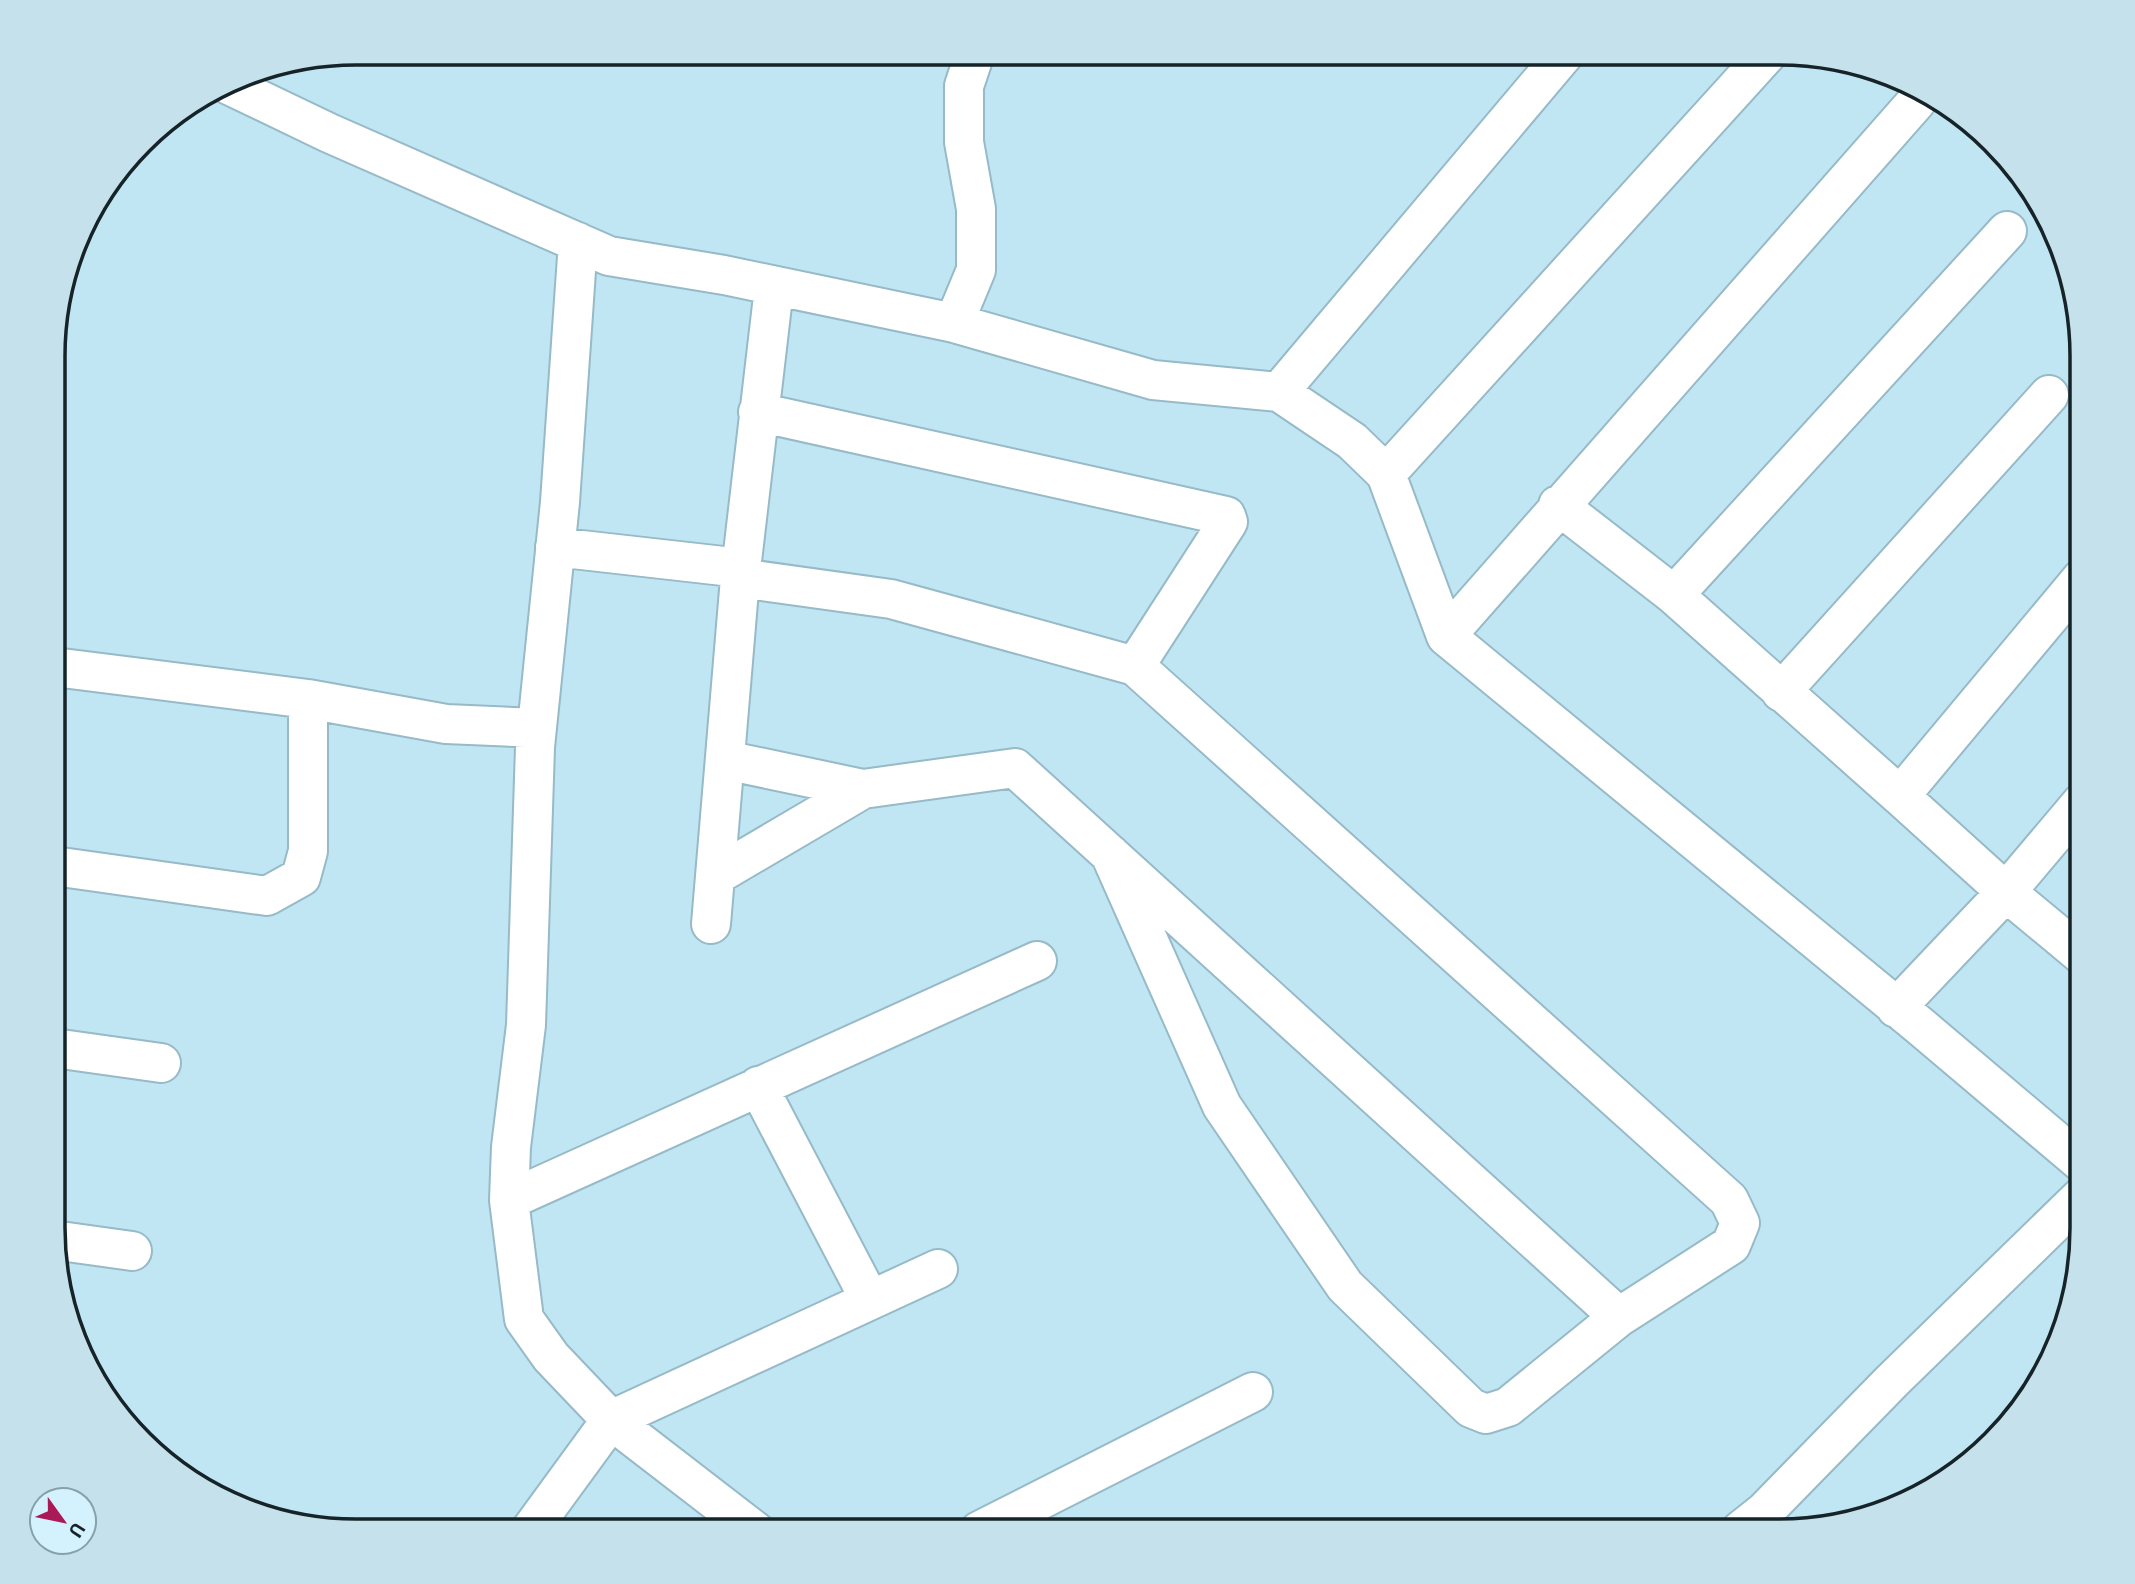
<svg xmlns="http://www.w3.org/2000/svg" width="2135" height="1584" font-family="Roboto,sans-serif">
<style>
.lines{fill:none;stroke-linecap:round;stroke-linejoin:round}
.minor-casing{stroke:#96bac7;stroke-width:42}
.minor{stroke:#fff;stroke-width:38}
.rim{fill:none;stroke:#162429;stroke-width:3.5}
</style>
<rect width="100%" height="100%" fill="#c1e6f3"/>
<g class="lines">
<defs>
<path id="minor" d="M229,85L329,133L609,256L724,275L954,323L1153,380L1279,392L1352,441L1386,474L1446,636L1920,1026L2082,1163
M578,242L560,502L535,747L526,1025L511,1147L509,1200L524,1319L551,1357L611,1420L755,1531
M954,323L976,270V209L964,142V86L975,53
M1279,392L1565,53
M758,412L1226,516L1228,522L1135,666L1729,1200L1740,1223L1731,1245L1619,1317L1508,1407L1486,1414L1471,1408L1345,1286L1222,1106L1110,854
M1386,474L1768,53
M1558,505L1674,595L1900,796L2082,578
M555,547L741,568
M740,578L891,599L1135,666
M1674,595L2007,231
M1446,636L1916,102
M54,667L308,699L446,724L537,728
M1781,692L2049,395
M725,760L863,789L1015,768L1619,1317
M1900,796L2006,892L2082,955
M54,866L267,896L301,877L308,851V699
M715,876L863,789
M711,924L740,578L774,288
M1896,1008L2006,892L2082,802
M54,1048L161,1063
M758,1086L870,1300
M509,1200L1037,961
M53,1240L132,1251
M530,1531L611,1420L938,1269
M979,1531L1253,1392
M1740,1531L1764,1512L1892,1381L2082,1196"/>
</defs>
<use href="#minor" class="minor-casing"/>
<use href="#minor" class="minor"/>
</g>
<path d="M0 0H2135V1584H0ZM356 65H1779A291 291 0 0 1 2070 356V1228A291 291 0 0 1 1779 1519H356A291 291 0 0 1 65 1228V356A291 291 0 0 1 356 65Z" fill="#c5e2ec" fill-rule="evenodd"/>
<path class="rim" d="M356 65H1779A291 291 0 0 1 2070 356V1228A291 291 0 0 1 1779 1519H356A291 291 0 0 1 65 1228V356A291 291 0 0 1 356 65Z"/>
<g transform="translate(63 1521) rotate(123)"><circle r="33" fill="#d4f2fd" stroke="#88a0a8" stroke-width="2"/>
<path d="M0-5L12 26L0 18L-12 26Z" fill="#a91a57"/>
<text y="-10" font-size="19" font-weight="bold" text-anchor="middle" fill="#162429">U</text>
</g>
</svg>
